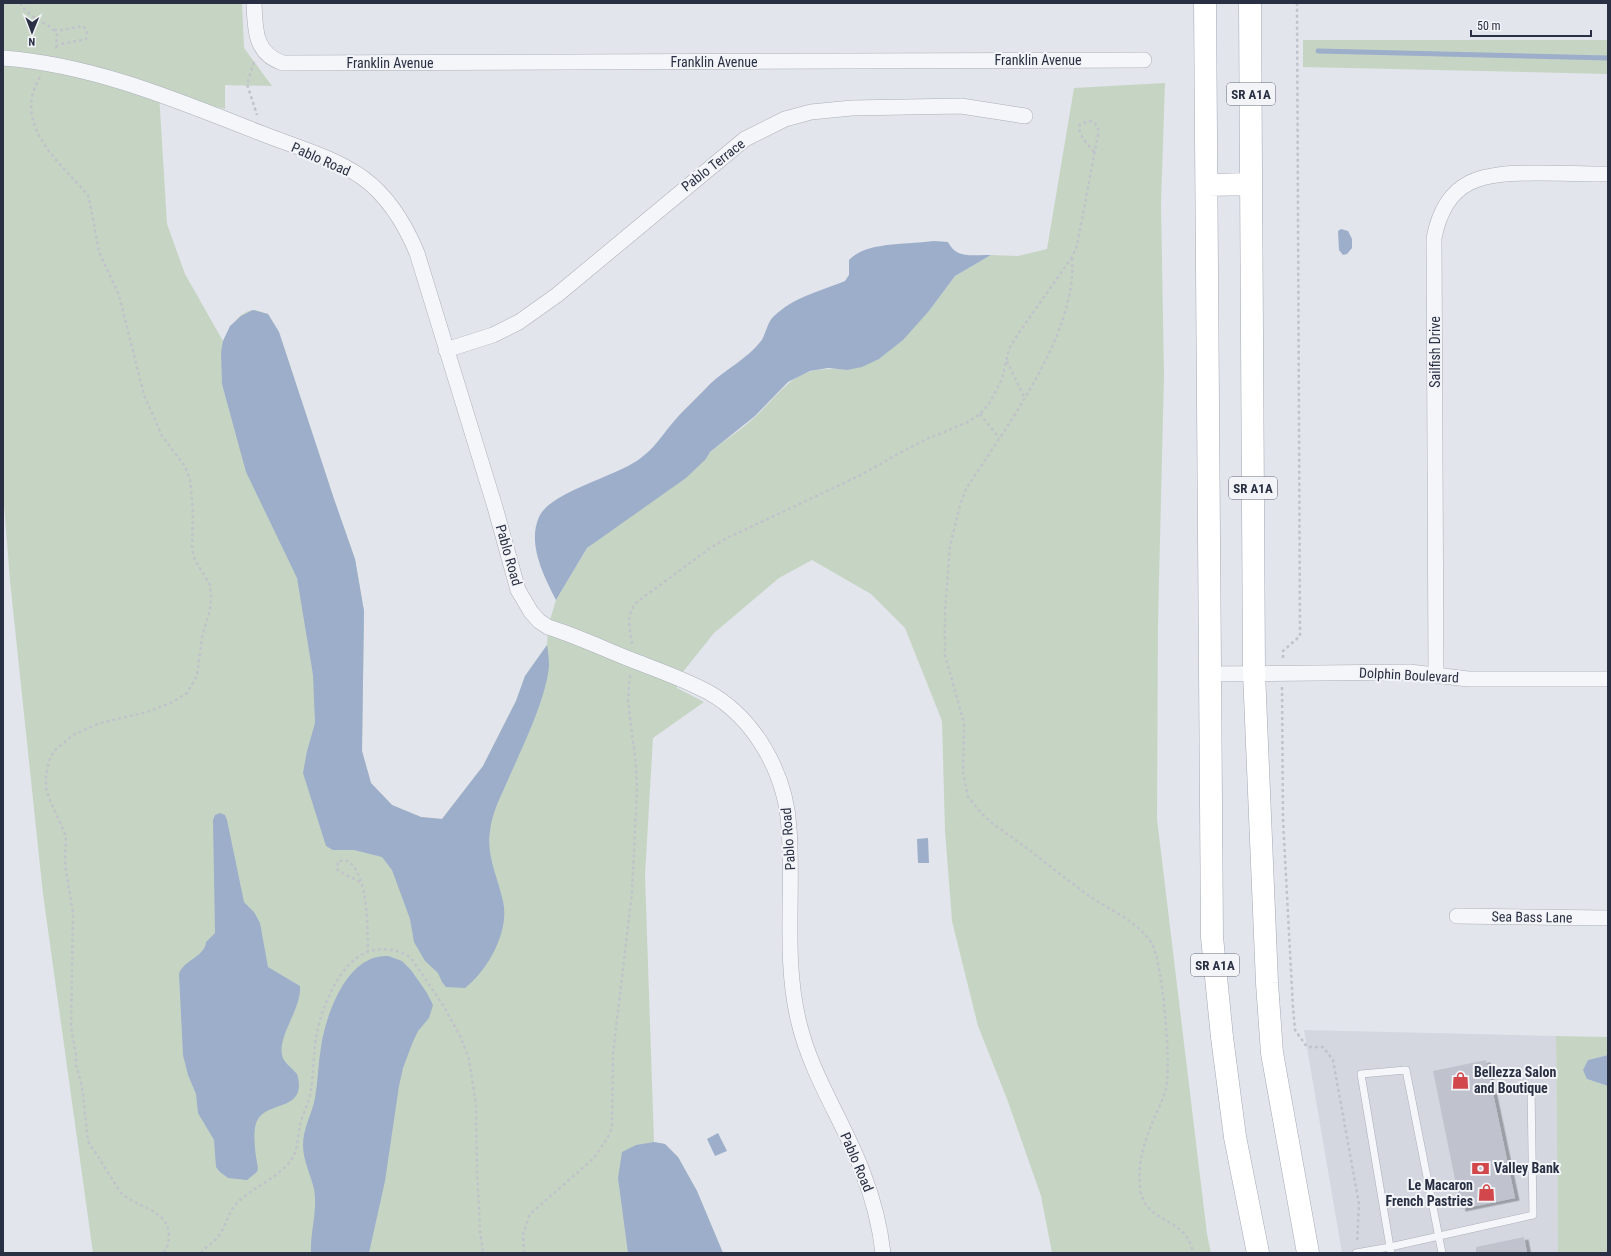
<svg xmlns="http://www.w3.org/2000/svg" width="1611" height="1256" font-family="'Roboto Condensed',sans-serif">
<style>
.built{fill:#d4d7e0}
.green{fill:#c6d5c3}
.water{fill:#9daecb}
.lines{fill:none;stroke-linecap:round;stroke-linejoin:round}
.stream{stroke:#9daecb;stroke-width:5}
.building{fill:#c0c3ce;filter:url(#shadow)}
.service-casing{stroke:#abafb9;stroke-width:8}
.minor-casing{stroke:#abafb9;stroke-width:16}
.primary-casing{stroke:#a2a8b7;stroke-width:23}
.path{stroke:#c0c3ca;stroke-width:2.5;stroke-dasharray:3 3;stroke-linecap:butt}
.service{stroke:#f5f6f9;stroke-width:7}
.minor{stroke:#f5f6f9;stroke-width:15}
.primary{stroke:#fff;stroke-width:22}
.labels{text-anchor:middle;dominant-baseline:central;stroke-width:4;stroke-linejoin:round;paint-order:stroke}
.shield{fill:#f2f4f8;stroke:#666b79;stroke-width:1}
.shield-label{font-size:13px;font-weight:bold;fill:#2a3043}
.street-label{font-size:14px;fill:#2a3043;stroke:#f2f4f8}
.poi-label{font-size:14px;font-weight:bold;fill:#2a3043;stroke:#f2f4f8;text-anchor:start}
</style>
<defs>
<filter id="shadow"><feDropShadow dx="4.5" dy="2.5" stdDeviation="0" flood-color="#0004"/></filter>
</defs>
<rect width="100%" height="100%" fill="#e2e5eb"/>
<path class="built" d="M1304,1030L1556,1036L1558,1253H1342Z"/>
<path class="green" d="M3,3H242L244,48L272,86L225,85V109L159,93L167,224L185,274L223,341C230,330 237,312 253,310C257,310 264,313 268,314L279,332L334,499L355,559L364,611L362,751L371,783L392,805L421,817L442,819L483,766L516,701L525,676L547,645L548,627L556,600L587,548L706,459L710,452C725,440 742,429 756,416C789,384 796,364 847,370L916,324L929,311L955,276L991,255L1018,256L1047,249L1074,88L1165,83L1161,204L1164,375L1158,623L1157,819L1207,1234L1211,1253H1052L1041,1196L1007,1099L978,1026L952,921L945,831L942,721L905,628L871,594L812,560L779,578L714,633L678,678L677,688L704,702L653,738L645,875L654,1142L665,1144L678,1157L697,1191L723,1253H93L43,894L10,581L3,491Z
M1303,40H1608V74L1303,67Z
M1556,1036L1608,1037V1055L1588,1060L1587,1079L1608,1086V1253H1558Z"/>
<path class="water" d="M1341,229L1348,231L1352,239V248L1347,254L1343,255L1339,250L1338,231Z
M934,241L948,242C957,260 973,254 991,255L955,276L929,311L903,340L879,359L862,367L847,370L828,368L810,371L788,382L755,416L710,452L706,459L686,478L587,548L556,600C544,576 527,544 539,517C550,491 620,476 642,457C654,448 661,437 670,426C682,411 697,398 710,384C726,369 747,359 761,341C766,334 767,323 773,317C795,296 819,292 845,281L849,275V260C867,241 908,245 934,241Z
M253,310L268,314L279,332L334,499L355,559L364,611L362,751L371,783L392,805L421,817L442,819L483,766L516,701L525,676L547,645C548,651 549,659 549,666C546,700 521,750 507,782C500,798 492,813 490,831C486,855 498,878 503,901C510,931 488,970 465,988L446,987L442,982L438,973L425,961L414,942L410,919L392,870L382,857L354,850H333L326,846L303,773L307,751L315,723L313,675L297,578L246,472L222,384L221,352L223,341L230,326L241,316Z
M220,813L225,815L227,820L244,902L254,912L260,923L268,967L300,986C302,1010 273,1041 284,1060C287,1065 293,1069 297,1074C308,1111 269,1101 258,1119C251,1130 256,1157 258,1168L257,1172L247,1180L228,1178L220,1172L216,1167L214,1140L198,1113L196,1094L188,1075L183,1055L179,974C183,960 205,957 206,942L215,933L213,820L215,815Z
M928,838L929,863H918L917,839Z
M388,956L402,961L411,970L427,993L433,1005L429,1018L418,1031L412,1044L403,1068L399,1086L385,1181L369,1253H311C310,1232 318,1210 314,1189C311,1175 303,1161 303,1145C303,1128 312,1114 315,1098C318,1081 318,1064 321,1047C325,1019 341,974 367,961C373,957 381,956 388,956Z
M1608,1055V1086L1587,1079L1583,1070L1588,1060Z
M718,1133L727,1151L715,1156L707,1139Z
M654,1142L665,1144L678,1157L697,1191L723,1253H628L618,1178L622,1152L636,1145Z"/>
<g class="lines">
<path class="stream" d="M1318,51L1608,58"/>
</g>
<path class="building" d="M1486,1060L1515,1198L1461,1209L1433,1071Z
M1524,1237L1527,1253H1476V1247Z"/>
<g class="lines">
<defs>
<path id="service" d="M1356,1253L1390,1247L1361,1074L1406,1070L1442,1253
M1391,1253L1390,1247L1533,1215L1531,1087"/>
<path id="minor" d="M254,3C255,30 255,54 283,63L1144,60
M3,58C95,65 179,101 263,134C296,147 334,157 363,178C389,197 405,224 417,253L495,507L518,590L531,612L539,621L548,627C577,636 604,649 632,660C658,670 684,679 708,692C755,718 786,774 789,828C794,892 783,959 799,1023C812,1077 844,1122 863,1173C873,1199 880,1226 883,1253
M446,350L493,335L519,322L557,295L745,139L785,119L811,112L852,108L961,106L1025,116
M1210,674L1410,672L1468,679H1608
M1436,675L1434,238C1446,177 1483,173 1537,173C1561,173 1584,174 1608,174
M1457,916L1608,918"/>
<path id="primary" d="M1205,3L1212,937L1222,1037L1235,1137L1258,1253
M1250,3L1254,672L1267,983L1272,1053L1308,1253
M1207,185L1251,184"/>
</defs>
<use href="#service" class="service-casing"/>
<use href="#minor" class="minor-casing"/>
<use href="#primary" class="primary-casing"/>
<path class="path" d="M20,3L26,11L35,18L52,28L57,35L56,51
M54,30H62L83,26L87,31L86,39L57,45
M254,62L247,84L257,115
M40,77C11,124 60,163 88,195L90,203L99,252L119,295L144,395L162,436L185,466L190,480L193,511L192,549L195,560L210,585L211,597L210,610L202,637L197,676L187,693L171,703L147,712L100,723L73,735L54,751L49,761L46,776V788L49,798L66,836L65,865L73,913L71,1027L76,1055V1065L82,1086L88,1141L121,1193C137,1208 168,1209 169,1235C169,1242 168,1248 163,1253
M1072,258C1078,333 1005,428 966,489L960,505L950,546L945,611V655L964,723L963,773L968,797L983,815L993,824C1026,846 1056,872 1088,895C1109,910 1138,921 1152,944C1163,964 1170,1058 1167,1082C1166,1094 1160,1105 1155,1116C1146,1138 1137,1161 1140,1186C1143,1226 1186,1214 1193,1253
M1007,361L1024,397
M980,414L999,438
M632,644C630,628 625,615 637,602L710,548L727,538L861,475L903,451L929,438L968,422L980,414L989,404L1002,379L1009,349L1016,337L1072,257L1077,246L1098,134V128L1095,123L1090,121L1080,124C1076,134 1089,145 1095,153
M1283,658V651L1300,636L1297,3
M1282,687L1283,820L1293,1008L1295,1030L1307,1047H1323L1333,1060L1359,1204L1357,1243
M360,882L339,871L337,869L338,861H348C369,876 367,927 368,951
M201,1253C206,1246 211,1245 216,1239C226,1229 227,1213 237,1203C252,1187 283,1176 293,1157C298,1147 298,1135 300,1125C303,1113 309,1102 311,1090C314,1071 313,1051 317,1033C322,1005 343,955 374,950C388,948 400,950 411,958L443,1005L460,1036L469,1059L476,1105L477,1169L480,1231L483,1253
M524,1253L523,1234L530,1214L593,1159L607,1139L612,1128L613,1054L632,892L637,789L636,766L628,701L630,675"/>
<use href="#service" class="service"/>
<use href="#minor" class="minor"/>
<use href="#primary" class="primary"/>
</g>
<defs>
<symbol id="shop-bare" viewBox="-9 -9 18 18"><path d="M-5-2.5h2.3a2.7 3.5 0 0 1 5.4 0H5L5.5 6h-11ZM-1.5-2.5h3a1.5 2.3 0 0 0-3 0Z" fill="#d1474b" stroke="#f2f4f8" stroke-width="2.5" paint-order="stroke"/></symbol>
<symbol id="bank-bare" viewBox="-9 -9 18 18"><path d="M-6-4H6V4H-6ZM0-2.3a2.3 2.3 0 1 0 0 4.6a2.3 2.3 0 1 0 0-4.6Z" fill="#d1474b" stroke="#f2f4f8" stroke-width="2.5" paint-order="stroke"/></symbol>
</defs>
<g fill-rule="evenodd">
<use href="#shop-bare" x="1448" y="1068" width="25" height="25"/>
<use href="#bank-bare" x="1468" y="1156" width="25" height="25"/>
<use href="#shop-bare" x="1474" y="1180" width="25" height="25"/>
</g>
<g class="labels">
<g class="shield">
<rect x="1227" y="83" width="48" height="22" rx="3"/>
<rect x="1229" y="477" width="48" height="22" rx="3"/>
<rect x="1191" y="954" width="48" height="22" rx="3"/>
</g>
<g class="shield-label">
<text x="1251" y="94">SR A1A</text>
<text x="1253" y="488">SR A1A</text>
<text x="1215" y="965">SR A1A</text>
</g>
<g class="street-label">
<text x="1038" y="60">Franklin Avenue</text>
<text x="714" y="62">Franklin Avenue</text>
<text x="390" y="63">Franklin Avenue</text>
<text transform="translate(321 159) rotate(24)">Pablo Road</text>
<text transform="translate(713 165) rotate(-38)">Pablo Terrace</text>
<text transform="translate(1435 352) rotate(-90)">Sailfish Drive</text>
<text transform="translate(509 555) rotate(74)">Pablo Road</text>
<text transform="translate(1409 675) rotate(3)">Dolphin Boulevard</text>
<text transform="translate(788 839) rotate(-94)">Pablo Road</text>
<text transform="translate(1532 917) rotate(1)">Sea Bass Lane</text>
<text transform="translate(857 1162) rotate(67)">Pablo Road</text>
</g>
<g class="poi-label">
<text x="1474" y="1072">Bellezza Salon<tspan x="1474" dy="16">and Boutique</tspan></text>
<text x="1494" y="1168">Valley Bank</text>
<text x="1473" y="1185" text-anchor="end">Le Macaron<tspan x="1473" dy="16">French Pastries</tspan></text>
</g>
</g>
<rect width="1611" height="1256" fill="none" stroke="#2a3043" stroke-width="8"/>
<g transform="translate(32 32) rotate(181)" stroke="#f2f4f8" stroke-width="3" paint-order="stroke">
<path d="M0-3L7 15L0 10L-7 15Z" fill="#2a3043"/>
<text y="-6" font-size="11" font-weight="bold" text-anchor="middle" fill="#2a3043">N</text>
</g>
<path d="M1471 30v6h120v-6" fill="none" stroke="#2a3043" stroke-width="2"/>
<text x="1477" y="30" font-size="12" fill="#2a3043" stroke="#f2f4f8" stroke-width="3" paint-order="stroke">50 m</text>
</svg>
